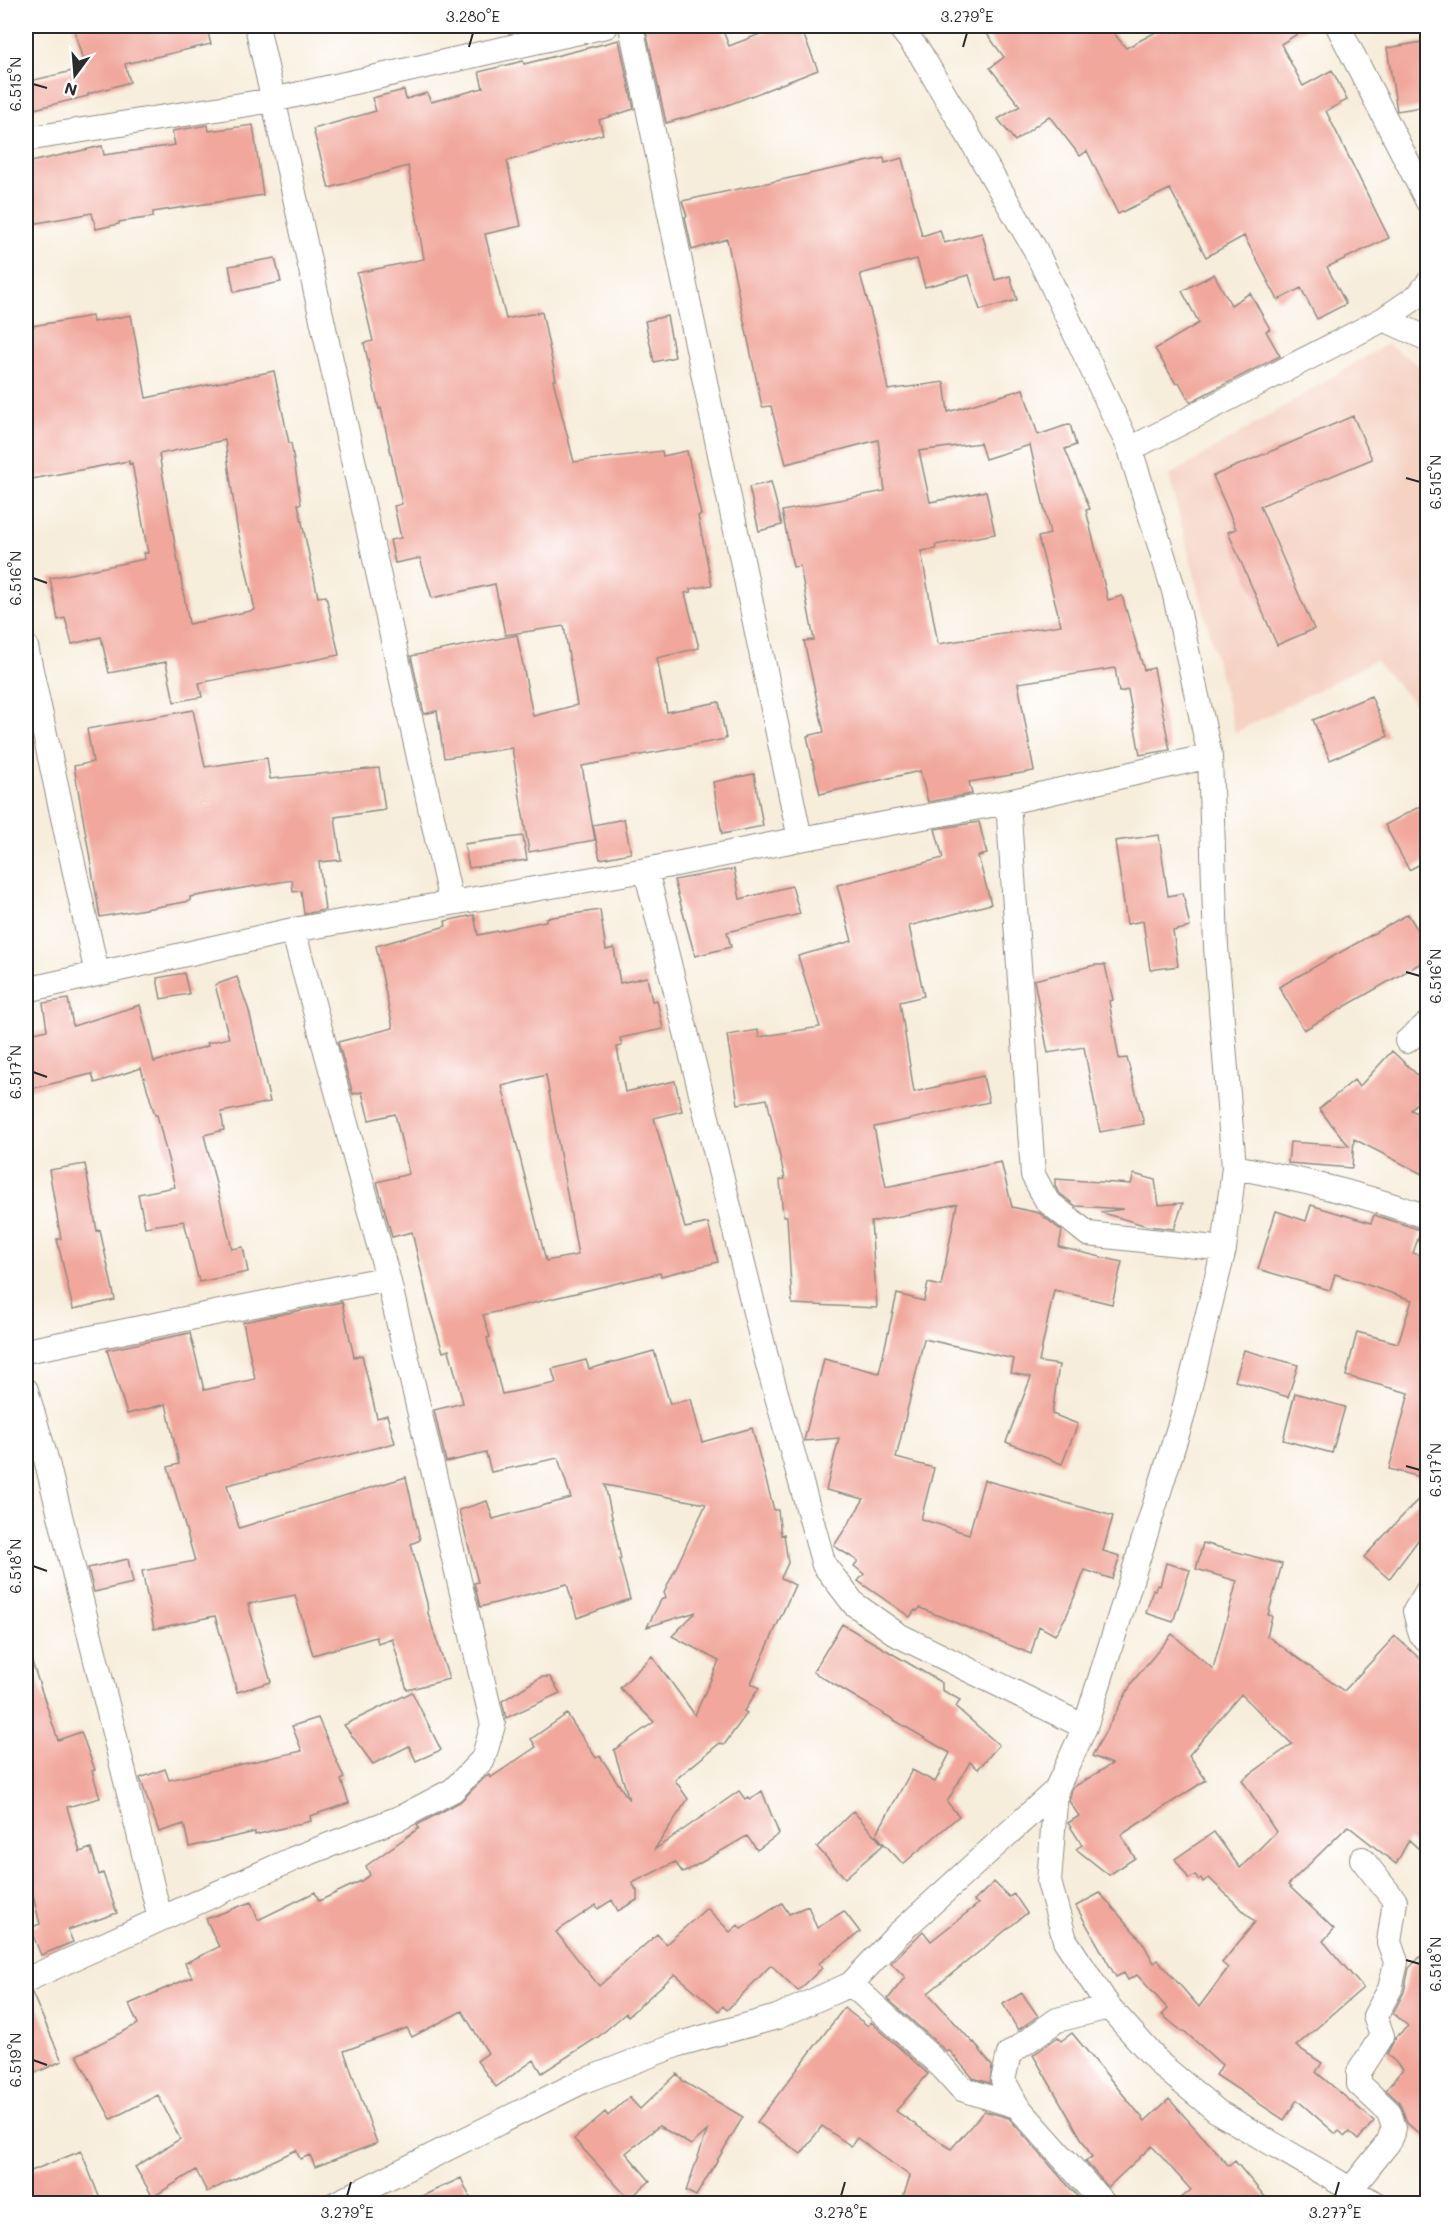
<svg xmlns="http://www.w3.org/2000/svg" width="1453" height="2229" font-family="Mali,sans-serif">
<style>
.built{fill:#f5d2c2}
.building{fill:#f1a79c;fill-rule:evenodd}
.lines{fill:none;stroke-linecap:round;stroke-linejoin:round}
.minor-casing{stroke:#918c83;stroke-width:26}
.minor{stroke:#fff;stroke-width:24}
.ticks{fill:none;stroke:#2b2b2b;stroke-width:2}
.neatline{fill:none;stroke:#2b2b2b;stroke-width:2}
.ticks-label{font-size:15px;text-anchor:middle;fill:#2b2b2b}
</style>
<rect width="100%" height="100%" fill="#fff"/>
<filter id="ink" filterUnits="userSpaceOnUse"><feTurbulence type="fractalNoise" baseFrequency=".0167" numOctaves="2"/><feDisplacementMap in="SourceGraphic" scale="12" xChannelSelector="R" yChannelSelector="G"/><feConvolveMatrix kernelMatrix="1 2 1 2 8 2 1 2 1" color-interpolation-filters="sRGB"/></filter>
<filter id="wash" filterUnits="userSpaceOnUse"><feTurbulence type="fractalNoise" baseFrequency=".008" numOctaves="4" result="noise"/><feDisplacementMap in="SourceGraphic" scale="24" xChannelSelector="R" yChannelSelector="G"/><feGaussianBlur stdDeviation="1.35" result="paint"/><feColorMatrix in="noise" values="0 0 0 0 0 0 0 0 0 0 0 0 0 0 0 0 0 1.4 0 .05"/><feComposite in="paint" operator="in"/></filter>
<g filter="url(#wash)">
<rect width="100%" height="100%" fill="#f7eddb"/>
<path class="built" d="M1387,344L1427,371V718L1375,660L1235,733L1169,476Z"/>
<g id="blocks">
<path class="building" d="M73,26H206L211,44L125,64L130,82L88,94V96L26,111V82L85,68Z
M645,26H721L729,46L781,26H800L818,70L720,108L666,123Z
M981,26H1108L1126,48L1167,26H1310L1281,44L1303,86L1332,70L1347,100L1326,111L1389,238L1327,267L1346,304L1317,319L1301,288L1278,300L1244,236L1206,257L1170,189L1118,214L1087,151L1080,156L1049,116L1015,141L998,119L1020,106L990,68L1004,57Z
M619,40L634,109L599,120L603,134L507,161L521,226L485,234L506,319L542,312L556,380H553L574,462L662,451L663,456L687,451L701,515L698,516L712,585L690,589L691,592L685,593L699,648L657,658L667,712L719,702L726,739L582,766L595,840L529,852L512,748L444,758L437,711L424,714L411,656L517,635L533,716L577,705L564,626L505,635L495,584L432,598L420,558L395,563L390,540L401,538L394,506L402,504L381,408L379,409L364,343L373,341L357,273L424,259L408,166L329,188L313,129L376,111L372,98L404,90L406,99L427,93L431,102L483,88L479,72L523,61L524,64Z
M1428,41V106L1397,111L1387,48Z
M208,125L209,131L253,125L263,195L153,212V217L119,222V224L96,229L92,213L26,225V163L102,146L104,155L175,145L172,131Z
M884,158L885,163L902,158L922,236L940,230L944,243L982,233L995,280L1010,276L1017,300L980,310L969,275L925,287L917,259L860,274L877,335L888,390L944,382L948,412L1023,389L1038,435L1070,424L1076,445L1065,449L1090,509L1086,510L1108,600L1122,596L1144,670L1154,668L1170,750L1140,755L1128,690L1119,692L1115,668L1018,683L1034,771L969,782L972,794L928,802L920,771L820,794L807,736L824,732L804,641L814,640L800,566L793,567L782,511L885,491L878,440L786,464L771,406L762,407L727,239L692,250L685,217L687,216L682,201ZM980,443L985,459L1030,445L1050,534L1038,537L1061,625L938,644L921,551L936,549L935,545L995,534L986,491L930,502L919,451Z
M275,258L281,282L234,292L229,266Z
M1214,274L1231,305L1250,293L1270,329L1266,331L1280,356L1190,402L1179,382L1176,384L1155,349L1199,323L1182,291Z
M131,315L146,398L274,371L289,443H291L301,504H298L318,597L326,596L339,655L199,683L202,697L174,702L166,662L109,673L101,637L72,644L65,618L58,620L50,578L145,559L144,553H148L132,463L129,464V461L26,480V327L92,316L93,322ZM225,440L237,527L255,610L189,624L159,454Z
M667,316L675,357L654,362L645,321Z
M1353,416L1372,459L1260,506L1314,629L1277,645L1228,532L1236,529L1213,476Z
M771,482L782,525L759,531L749,487Z
M1371,696L1388,736L1330,760L1313,720Z
M193,710L205,767L267,758L270,779L379,768L385,810L335,817L341,860L319,862L325,910L304,914L301,891L293,892L292,880L190,897V901L100,917L74,766L93,762L87,729Z
M754,774L763,826L722,834L713,782Z
M1428,802V860L1409,870L1385,825Z
M624,819L631,853L600,859L593,825Z
M979,822L987,854L978,856L991,904L909,926L924,996L900,1002L914,1092L983,1076L989,1102L874,1127L886,1187L1001,1162L1012,1207L1039,1213L1062,1231L1059,1247L1122,1262L1112,1304L1054,1290L1039,1362L1059,1365L1052,1414L1078,1424L1062,1464L1006,1442L1031,1377L1011,1373L1014,1359L924,1339L896,1458L934,1468L921,1519L969,1534L984,1480L1113,1516L1103,1551L1120,1556L1112,1579L1085,1570L1067,1615L1055,1635L1039,1626L1031,1654L920,1608L917,1611L915,1610L910,1617L858,1581L864,1574L854,1566L858,1561L834,1546L864,1499L826,1490L839,1438L804,1441L824,1359L879,1373L897,1294L924,1301L928,1283L941,1286L957,1204L871,1222L877,1308L792,1304L787,1216H783L780,1180L785,1179L767,1099L738,1104L727,1035L758,1030L759,1037L820,1027L798,956L852,941L837,885L943,858L935,829Z
M1159,835L1168,896L1183,893L1190,927L1173,931L1178,966L1150,970L1143,921L1127,924L1115,841Z
M523,836L527,860L469,868L464,844Z
M734,869L740,899L792,886L800,914L727,932L731,947L695,956L674,880Z
M600,910L606,950L614,948L620,983L647,977L652,1001L657,1000L663,1029L620,1038L622,1046L617,1047L625,1092L675,1081L682,1111L654,1118L685,1228L708,1223L718,1262L661,1276L660,1273L483,1315L490,1337L487,1338L502,1394L556,1383L552,1369L586,1360L589,1369L654,1351L670,1404L691,1399L702,1442L752,1428L774,1510H778L781,1535L784,1534L788,1563L781,1578L795,1585L751,1683L759,1688L744,1711L747,1713L724,1745L720,1743L675,1780L688,1799L654,1850L739,1791L745,1799L748,1797L750,1800L762,1791L779,1834L757,1850L747,1836L683,1873L675,1862L632,1883L637,1891V1900L618,1911L612,1900L598,1909L596,1905L556,1932L599,1986L657,1934L666,1944L707,1908L730,1932L738,1925L741,1929L782,1903L789,1914L808,1906L817,1928L844,1911L860,1932L818,1964L822,1968L798,1991L771,1965L727,2010L723,2006L719,2011L675,1974L628,2016L626,2013L598,2037L542,2073L534,2060L496,2087L477,2061L488,2053L462,2011L412,2037L407,2028L344,2051L377,2143L315,2167L310,2155L300,2159L296,2150L207,2192L196,2170L153,2197L135,2167L180,2139L158,2095L111,2119L77,2055L138,2024L129,2004L192,1977L185,1963L219,1947L206,1919L251,1902L258,1920L315,1892L319,1901L361,1881L370,1875L366,1866L419,1828L417,1825L460,1802L485,1777L489,1775L490,1778L536,1747L531,1739L567,1714L596,1758L600,1756L629,1800L614,1750L654,1722L620,1688L652,1656L695,1715L719,1661L672,1636L696,1612L647,1627L661,1600L666,1597L664,1593L706,1504L605,1485L621,1559H619L630,1599L577,1618L567,1584L480,1607L474,1583L478,1582L459,1510L487,1501L493,1519L571,1498L558,1458L491,1472L486,1453L446,1462L434,1410L463,1403L449,1350L443,1352L430,1310L412,1232L392,1237L377,1182L409,1174L395,1114L369,1120L362,1092L353,1094L338,1042L393,1028L376,946L446,926L445,921L474,915L478,935L546,921V918ZM546,1075L578,1255L546,1261L502,1086Z
M1408,914L1428,947V959L1304,1030L1279,987Z
M1095,965H1105L1113,1000L1109,1001L1119,1059L1127,1058L1144,1124L1100,1132L1084,1047L1048,1053L1034,980Z
M184,973L189,994L161,999L157,978Z
M237,977L249,1011L270,1102L221,1112L224,1130L204,1135L232,1249L243,1247L248,1272L199,1282L184,1221L145,1227L138,1194L175,1187L157,1115H155L141,1068L95,1083L92,1074L26,1090V1035L47,1030L43,1003L68,999L73,1026L140,1005L154,1062L208,1046L207,1043L229,1038L215,985Z
M1392,1051L1428,1085V1088L1411,1110L1428,1118V1177L1354,1139L1352,1168L1288,1163L1290,1142L1349,1146L1319,1109L1354,1080L1359,1087Z
M85,1164L97,1231L100,1230L115,1300L73,1309L57,1239H61L49,1170Z
M1134,1174L1155,1180L1159,1205L1183,1203L1174,1229L1147,1226L1100,1212L1124,1209L1076,1206L1058,1192L1055,1185V1179L1131,1184Z
M1311,1205L1371,1223L1374,1215L1421,1230L1413,1253L1428,1258V1479L1389,1469L1409,1393L1346,1376L1357,1332L1398,1343L1412,1300L1335,1274L1330,1290L1258,1269L1276,1211L1306,1221Z
M342,1302L354,1357L362,1355L377,1418L387,1415L395,1443L227,1485L239,1528L406,1477L420,1540L411,1544L427,1603L428,1613L449,1679L407,1690L392,1638L378,1643L376,1637L313,1655L295,1595L248,1604L271,1682L237,1692L215,1616L154,1629L142,1571L195,1561L168,1467L179,1464L166,1404L127,1414L107,1350L190,1333L204,1390L255,1379L243,1322Z
M1244,1350L1298,1365L1288,1397L1235,1381Z
M1295,1393L1345,1407L1332,1453L1283,1440Z
M1428,1489V1527L1389,1579L1364,1557Z
M1203,1543L1282,1564L1268,1615L1272,1616L1267,1636L1344,1691L1395,1636L1428,1666V1857L1409,1840L1396,1864L1348,1826L1288,1885L1334,1929L1323,1941L1363,1988L1296,2046L1322,2063L1316,2072L1374,2121L1358,2140L1349,2132L1345,2136L1339,2131L1336,2134L1297,2100L1284,2120L1216,2075L1222,2065L1184,2031L1183,2032L1162,2015L1168,2009L1137,1975L1128,1980L1124,1973L1116,1977L1076,1906L1100,1893L1141,1940L1154,1963L1158,1960L1199,2007L1228,1968L1222,1963L1255,1922L1209,1878L1203,1882L1201,1878L1198,1880L1195,1875L1189,1879L1175,1859L1214,1832L1240,1868L1276,1832L1242,1780L1292,1744L1241,1694L1189,1755L1206,1780L1121,1835L1135,1858L1109,1875L1076,1849L1082,1845L1068,1823L1079,1816L1069,1801L1072,1788L1112,1764L1092,1756L1133,1681L1172,1634L1213,1669L1237,1581L1196,1569Z
M128,1559L133,1583L94,1592L88,1568Z
M1166,1563L1190,1570L1173,1622L1146,1613L1153,1589L1155,1590L1157,1585L1160,1586Z
M842,1624L942,1683V1690L960,1700L956,1707L999,1745L978,1769L970,1762L947,1802L959,1816L903,1864L876,1835L912,1770L935,1782L950,1753L813,1672Z
M26,1656H30L58,1740L81,1732L95,1770L92,1771L100,1798L67,1807L80,1852L91,1848L99,1875L103,1873L117,1913L68,1930L73,1942L41,1955L30,1928L40,1924L26,1867Z
M541,1677H550L560,1693L506,1718L502,1701Z
M412,1692L441,1750L416,1761L409,1746L373,1764L344,1725Z
M318,1718L344,1778L341,1780L349,1803L310,1816L311,1821L255,1835V1832L189,1847L184,1824L159,1832L140,1778L165,1769L169,1780L302,1751L292,1726Z
M853,1811L883,1845L845,1878L817,1847Z
M994,1882L1009,1897L1014,1894L1027,1913L928,1993L973,2043L974,2042L992,2066L990,2083L973,2078L949,2050L947,2052L888,1999L905,1977L891,1963L923,1931L931,1941L978,1904L974,1901Z
M1428,1949V2141L1408,2124L1399,2102L1386,2090L1403,2069L1387,2054L1396,2037L1408,2026L1393,2013L1404,1992L1409,1968Z
M32,1993L62,2061L26,2077V1994Z
M1022,1993L1038,2016L1018,2030L1003,2004Z
M844,2008L868,2026L871,2022L928,2074L896,2111L951,2149L984,2111L1009,2118L1084,2204H901L910,2176L857,2138L851,2146L822,2126L801,2154L757,2122Z
M1072,2033L1145,2121L1169,2099L1229,2166L1235,2161L1271,2204H1174L1191,2190L1152,2146L1108,2187L1085,2161L1092,2157L1033,2055L1058,2037L1061,2041Z
M677,2074L684,2082L743,2117L696,2196L686,2191L707,2131L691,2145L659,2126L626,2153L650,2181L629,2199L574,2139L605,2112L608,2116L629,2097L640,2109Z
M81,2151L102,2204H26V2173Z
M461,2178L473,2204H405Z"/>
</g>
</g>
<g filter="url(#ink)">
<use href="#blocks" fill-opacity="0" stroke="#918c83" stroke-width="1.5"/>
<g class="lines">
<defs>
<path id="minor" d="M257,26L451,902
M631,26L800,839
M899,26L920,53L1035,249L1130,449L1174,591L1210,756L1216,947L1234,1167L1224,1249L1182,1418L1085,1727L1056,1790L1049,1882L1065,1940L1109,2007L1161,2065L1218,2112L1376,2204
M1338,26L1428,202
M26,139L273,100L606,26
M1384,319L1428,339
M1130,449L1384,319L1419,295L1428,283
M26,647L97,974
M1008,802L1033,1175L1047,1201L1088,1234L1224,1249
M646,870L800,839L1008,802L1210,756
M26,990L293,930L646,870L767,1361L824,1565L854,1604L898,1635L1085,1727
M1407,1041L1428,1023
M1234,1167C1301,1179 1363,1195 1428,1217
M26,1351L388,1278
M26,1390L46,1459L160,1918
M1428,1590L1415,1611L1421,1635L1428,1641
M26,1980L293,1859L402,1817L453,1790L483,1759L493,1725L388,1278L293,930
M851,1984L943,2068L962,2089L1017,2106
M1351,2189L1388,2143L1394,2128L1389,2112L1359,2084V2072L1382,2036L1375,2016L1390,1989L1396,1962L1389,1942L1395,1901L1362,1859
M335,2204L581,2082L679,2044L777,2017L851,1984L898,1934L1056,1790
M1104,2204L1017,2106L1003,2080L1009,2054L1057,2020L1109,2007"/>
</defs>
<use href="#minor" class="minor-casing"/>
<use href="#minor" class="minor"/>
</g>
</g>
<path class="ticks" d="M469,47L473,33M963,47L967,33M33,84L47,88M1406,478L1420,482M33,578L47,583M1406,972L1420,976M33,1072L47,1077M1406,1466L1420,1470M33,1566L47,1571M1406,1960L1420,1964M33,2060L47,2065M347,2196L351,2182M841,2196L845,2182M1335,2196L1339,2182"/>
<rect width="1453" height="2229" fill="none" stroke="#fff" stroke-width="66"/>
<g transform="translate(75 75) rotate(196)" stroke="#ffffff" stroke-width="4.5" paint-order="stroke">
<path d="M0-4.5L10 22L0 15L-10 22Z" fill="#2b2b2b"/>
<text y="-9" font-size="16" font-weight="bold" text-anchor="middle" fill="#2b2b2b">N</text>
</g>
<rect x="33" y="33" width="1387" height="2163" class="neatline"/>
<g class="ticks-label">
<text x="473" y="22">3.280°E</text>
<text x="967" y="22">3.279°E</text>
<text transform="translate(16 84) rotate(-90)" y="5">6.515°N</text>
<text transform="translate(1436 482) rotate(-90)" y="5">6.515°N</text>
<text transform="translate(16 578) rotate(-90)" y="5">6.516°N</text>
<text transform="translate(1436 976) rotate(-90)" y="5">6.516°N</text>
<text transform="translate(16 1072) rotate(-90)" y="5">6.517°N</text>
<text transform="translate(1436 1470) rotate(-90)" y="5">6.517°N</text>
<text transform="translate(16 1566) rotate(-90)" y="5">6.518°N</text>
<text transform="translate(1436 1964) rotate(-90)" y="5">6.518°N</text>
<text transform="translate(16 2060) rotate(-90)" y="5">6.519°N</text>
<text x="347" y="2218">3.279°E</text>
<text x="841" y="2218">3.278°E</text>
<text x="1335" y="2218">3.277°E</text>
</g>
</svg>
